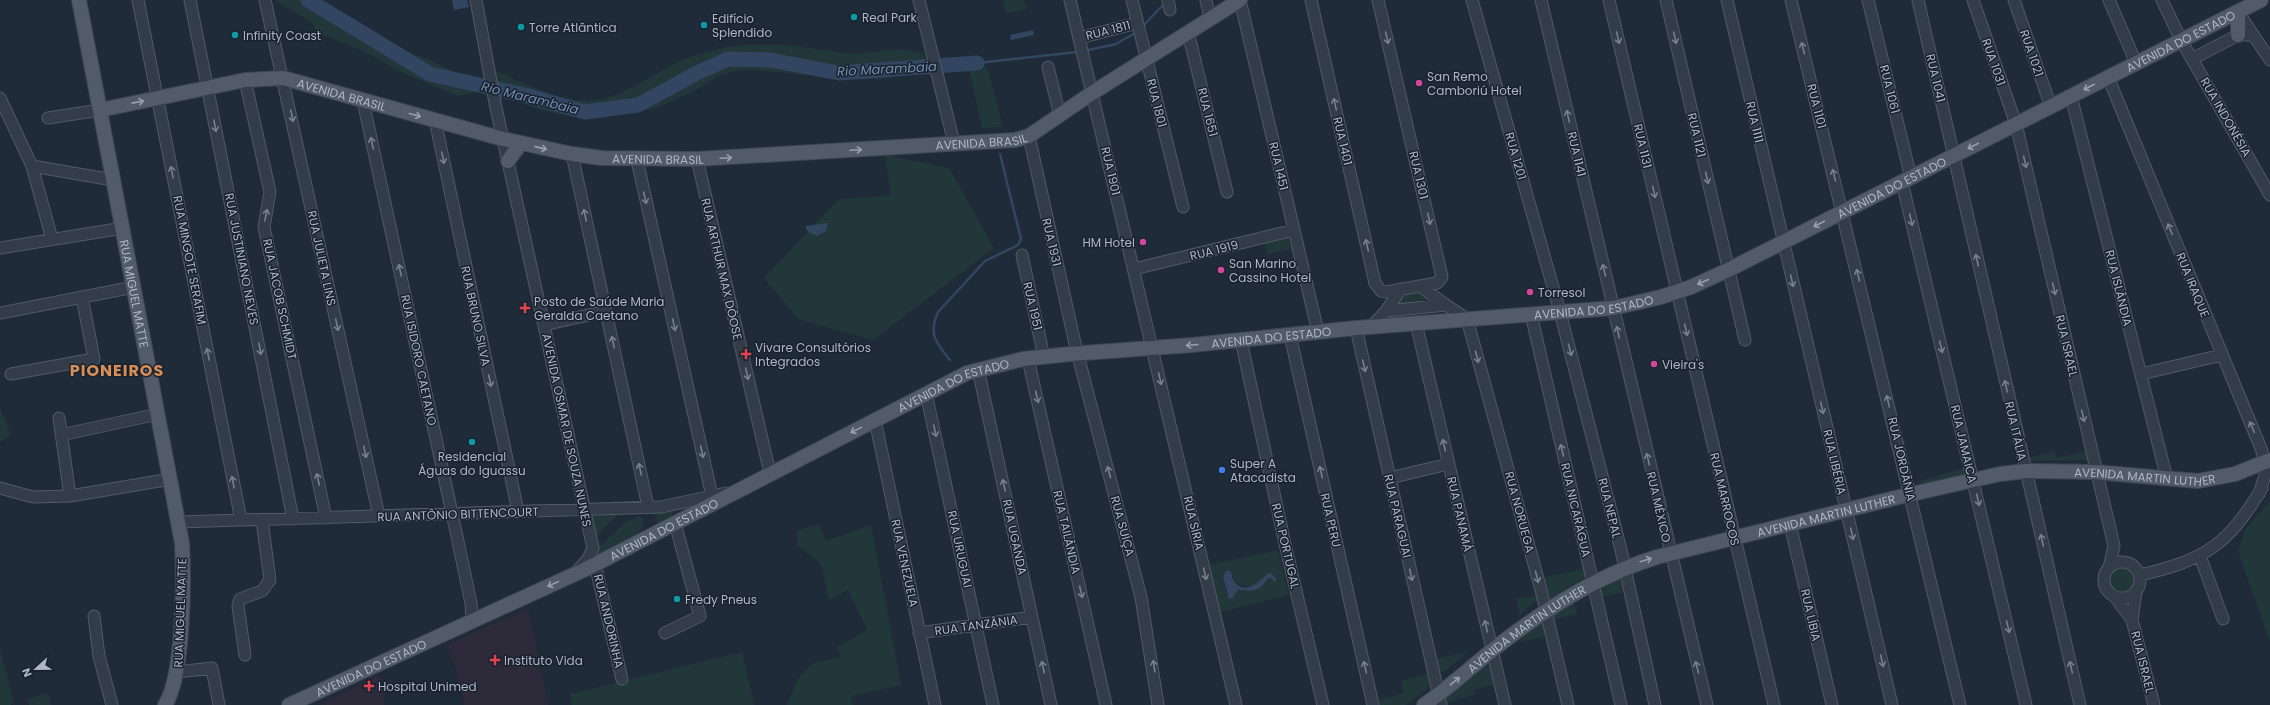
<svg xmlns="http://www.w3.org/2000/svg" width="2270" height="705" font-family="Poppins,sans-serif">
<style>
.medical{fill:#2d2b3a}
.green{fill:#22373a;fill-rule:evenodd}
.water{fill:#324662}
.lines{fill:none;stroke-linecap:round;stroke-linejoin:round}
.stream{stroke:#324662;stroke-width:2.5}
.river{stroke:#324662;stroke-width:15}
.minor-casing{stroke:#515a67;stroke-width:13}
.major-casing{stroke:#3d4653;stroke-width:16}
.minor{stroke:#333c49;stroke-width:11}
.major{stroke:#515b6a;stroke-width:14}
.oneway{stroke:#77808e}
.oneway2{stroke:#97a0af}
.culture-dot{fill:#0f9aa8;stroke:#19222e;stroke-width:1.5}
.hotel-dot{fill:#d1479c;stroke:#19222e;stroke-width:1.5}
.health-dot{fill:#e0444e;stroke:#19222e;stroke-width:1.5}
.shop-dot{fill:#3f7fe0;stroke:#19222e;stroke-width:1.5}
.labels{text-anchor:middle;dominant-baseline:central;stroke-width:3;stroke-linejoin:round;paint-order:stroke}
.poi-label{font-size:12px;fill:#aeb7c6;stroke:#19222e;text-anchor:start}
.street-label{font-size:12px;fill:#aeb7c6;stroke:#19222e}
.water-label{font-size:13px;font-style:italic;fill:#748eb0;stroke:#19222e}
.district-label{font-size:16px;font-weight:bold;letter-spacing:1px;fill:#d88e57;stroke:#19222e}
</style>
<rect width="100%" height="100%" fill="#202b39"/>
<path class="medical" d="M528,609L548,705H464L458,674L446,645Z
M377,675L380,677L385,705H320Z"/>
<path class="green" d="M274,0H315L323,8L393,48L426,58L466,78L478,79L482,91L458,96L405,74L363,51L316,32L312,22Z
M1003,0H1024L1027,9L1006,14Z
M739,45H788L851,54L903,49L924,54L925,72L884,79H849L753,70L734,71L718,76L694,91L657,108L597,118L569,116L541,110L501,96L495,70C525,84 569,107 603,99C630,92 655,73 680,61C699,53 719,49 739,45Z
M987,66L1003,127L982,128L969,68Z
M885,155L949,168L994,248L873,340L798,319L764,278L839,199L891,196Z
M1288,238L1291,249L1267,255L1265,244Z
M1423,292L1431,299L1395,304L1406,295Z
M0,407L11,435L0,442Z
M2054,451L2056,458L2086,451L2088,460L2029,461L2028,458Z
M1967,467L1969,479L1928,484L1916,482Z
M2270,501V642L2238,551L2245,530Z
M671,509L673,518L658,526L654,511Z
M621,513L604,527L595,540L589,514Z
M639,516L644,518L643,527L639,532L599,554L597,549L624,523Z
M819,524L826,541L871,525L901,685L851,696L853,705H787L797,680L813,663L841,657L837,647L867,630L848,590L829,600L821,564L798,546L796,531Z
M1278,550L1289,595L1220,612L1209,565ZM1267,574L1276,579H1267L1264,584L1245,591L1238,589L1235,594L1227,596L1223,577L1233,576L1235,582C1248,590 1257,586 1267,574Z
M2107 580a14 14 0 1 1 28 0a14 14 0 1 1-28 0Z
M1583,569L1585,577L1550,599L1545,577Z
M1620,578L1623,592L1600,598L1599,591Z
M1535,596L1536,600L1520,615L1516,599Z
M1574,602L1577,614L1553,620V616L1562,608Z
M1544,622L1547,636L1519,642L1530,629Z
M0,649L13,699L11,705H0Z
M1470,651L1446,670L1442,672L1439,671L1436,659Z
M742,652L754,705H572L570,694Z
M1489,665L1495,684L1473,690L1474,695L1446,703L1447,696Z
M1427,674L1431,686L1406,705H1380L1379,700L1404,693L1401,681Z
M48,693L51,705H29L27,699Z"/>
<path class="water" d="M452,0H467L469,7L454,10Z
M1033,30L1034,35L1011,40L1010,35Z
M828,223L826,231L817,236L808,232L805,226Z
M1226,571H1230C1232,574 1232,579 1235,582C1244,595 1260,582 1267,574L1271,573L1276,579L1275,582L1271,578L1267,579C1261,591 1250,593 1238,589L1233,598L1229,599L1223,577Z"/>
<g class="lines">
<path class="stream" d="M1143,26L1164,4
M1088,50L1116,44L1135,33
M977,63L1077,52
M950,360C936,343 928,334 938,312L985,261L1018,245L1021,239L1000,154"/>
<path class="river" d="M308,0L430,74L528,96L585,112L638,105L699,72L728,59L770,60L839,73L977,63"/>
<defs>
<path id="minor" d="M138,0L241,520
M190,0L293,519
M265,0L379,516
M476,0L495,103L593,548L588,559L577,571
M919,0L954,143
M1070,0L1236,705
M1132,0L1183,207
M1168,0L1170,10
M1206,0L1210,19
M1240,0L1318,332
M1311,0L1375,283L1381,291L1386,292L1437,283L1442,277L1378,0
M1472,0L1560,312L1621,550L1655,705
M1541,0L1707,705
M1609,0L1774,705
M1666,0L1745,340
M1727,0L1892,705
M1791,0L1960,705
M1868,0L1911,178
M1918,0L2080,705
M1973,0L2016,124L2114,546L2109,568
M2014,0L2051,107
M2109,0L2136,63
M2162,0L2181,40L2270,195
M2238,12L2270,60
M1188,32L1227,192
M1079,38L1137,23
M2192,59L2238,35H2253
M1048,67L1060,115
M2108,77L2262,451L2265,475L2259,494
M245,80L270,192L264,227L326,518
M2071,96L2167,479
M0,98L32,166L52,239
M363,101L453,518L471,603L472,620
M48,118L100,110
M435,120L518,511
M1029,136L1076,348L1141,597L1158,705
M572,154L648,507
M697,159L770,473
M637,160L712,496
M32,166L113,180
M1902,182L2026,705
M0,248L123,228
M1022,255L1044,357
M1134,269L1294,230
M1420,286L1446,305
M1386,311L1401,289
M0,313L134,287
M1531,314L1621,705
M1416,323L1505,705
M544,325L606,311
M1371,327L1386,311L1446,305L1467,319L1541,590L1568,705
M1356,328L1441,705
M1290,335L1373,705
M1241,340L1285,544L1323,705
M1028,359L1106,705
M978,369L1051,705
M11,374L94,359L82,297
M2141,374L2222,355
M926,393L993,705
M59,418L70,496
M875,420L935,705
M61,435L158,414
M1390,478L1448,464
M0,488L33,497L70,496L171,479
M179,522L661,507L726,493
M1790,524L1832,705
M2200,556L2223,619
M2104 580a18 18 0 1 1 36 0a18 18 0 1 1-36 0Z
M595,564L622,679
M2140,575C2205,560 2228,545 2262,488
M2136,592L2132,620L2154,705
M2115,597L2132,620
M94,616L99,656L112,705
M665,633L700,616L675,523
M919,633L1032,617
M245,655L238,606L240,599L262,591L270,580L262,520
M177,672L212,668L219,705"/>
<g id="major">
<path id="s1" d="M79,0L182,543C184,579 184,676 165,705"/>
<path d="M2238,12V35"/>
<path id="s2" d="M100,110L245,80L283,78L503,139L572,154L602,158L697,159L1015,140L1029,136L1092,93L1240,0"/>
<path d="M508,161L521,143"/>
<path id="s3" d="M289,705L586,569L967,373L1023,359L1070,354L1192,345L1356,328L1613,308L1661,297L1691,287L1728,270L2261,0"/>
<path id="s4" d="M1424,705C1447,689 1468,670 1490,652C1540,612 1595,576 1657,557L1903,496L2000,474L2026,471L2095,472L2198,481L2235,474L2270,460"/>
</g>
</defs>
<use href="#minor" class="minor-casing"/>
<use href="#major" class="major-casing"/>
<use href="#minor" class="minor"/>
<use href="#major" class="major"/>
</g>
<defs><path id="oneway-shaft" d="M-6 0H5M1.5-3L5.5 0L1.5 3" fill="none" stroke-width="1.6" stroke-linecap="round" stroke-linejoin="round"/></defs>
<g class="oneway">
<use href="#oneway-shaft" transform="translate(1387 38) rotate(77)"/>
<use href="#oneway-shaft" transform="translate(1618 38) rotate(77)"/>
<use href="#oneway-shaft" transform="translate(1675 38) rotate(77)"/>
<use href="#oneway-shaft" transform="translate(1803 48) rotate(-104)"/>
<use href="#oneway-shaft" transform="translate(1335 104) rotate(-103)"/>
<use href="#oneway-shaft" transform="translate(292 116) rotate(78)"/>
<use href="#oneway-shaft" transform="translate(1568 116) rotate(-103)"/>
<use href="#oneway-shaft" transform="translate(215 126) rotate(79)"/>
<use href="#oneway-shaft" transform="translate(372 143) rotate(-102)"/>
<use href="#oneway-shaft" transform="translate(443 158) rotate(78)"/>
<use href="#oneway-shaft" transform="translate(2025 162) rotate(77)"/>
<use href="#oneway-shaft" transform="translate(172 172) rotate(-101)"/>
<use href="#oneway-shaft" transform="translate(1834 175) rotate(-104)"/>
<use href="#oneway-shaft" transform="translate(1707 178) rotate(77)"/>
<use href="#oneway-shaft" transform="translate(1654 192) rotate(77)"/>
<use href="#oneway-shaft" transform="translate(645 198) rotate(77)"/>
<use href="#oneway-shaft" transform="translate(266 215) rotate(-78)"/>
<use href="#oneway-shaft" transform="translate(585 215) rotate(-102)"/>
<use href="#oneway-shaft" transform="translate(1429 219) rotate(77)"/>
<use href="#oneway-shaft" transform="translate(1911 220) rotate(77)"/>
<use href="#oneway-shaft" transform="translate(2170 229) rotate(-112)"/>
<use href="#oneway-shaft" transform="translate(1367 245) rotate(-103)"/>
<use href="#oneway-shaft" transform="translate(1977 260) rotate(-103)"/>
<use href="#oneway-shaft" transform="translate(400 270) rotate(-102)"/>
<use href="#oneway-shaft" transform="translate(1604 270) rotate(-103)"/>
<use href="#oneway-shaft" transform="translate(1858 275) rotate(-103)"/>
<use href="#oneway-shaft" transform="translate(1792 281) rotate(77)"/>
<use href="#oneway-shaft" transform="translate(2054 289) rotate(77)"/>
<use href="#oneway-shaft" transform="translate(337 325) rotate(78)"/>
<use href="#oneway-shaft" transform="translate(674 325) rotate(77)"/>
<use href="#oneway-shaft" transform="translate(1686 330) rotate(77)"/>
<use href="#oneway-shaft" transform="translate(1618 332) rotate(-103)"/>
<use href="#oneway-shaft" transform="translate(613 342) rotate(-102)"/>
<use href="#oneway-shaft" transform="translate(1941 347) rotate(77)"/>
<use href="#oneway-shaft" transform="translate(260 349) rotate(79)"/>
<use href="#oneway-shaft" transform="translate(1570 350) rotate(76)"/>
<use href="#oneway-shaft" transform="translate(208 354) rotate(-101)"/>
<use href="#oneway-shaft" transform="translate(1477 357) rotate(75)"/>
<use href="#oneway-shaft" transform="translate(1364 366) rotate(77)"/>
<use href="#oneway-shaft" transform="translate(747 374) rotate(77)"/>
<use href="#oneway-shaft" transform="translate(1160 379) rotate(77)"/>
<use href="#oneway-shaft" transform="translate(490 381) rotate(78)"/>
<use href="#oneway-shaft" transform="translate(2006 386) rotate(-103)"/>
<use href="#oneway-shaft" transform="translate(1037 397) rotate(77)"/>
<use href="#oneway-shaft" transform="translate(1888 401) rotate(-103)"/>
<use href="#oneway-shaft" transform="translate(1822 408) rotate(77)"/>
<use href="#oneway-shaft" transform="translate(2083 416) rotate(77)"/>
<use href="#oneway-shaft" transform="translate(2252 427) rotate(-113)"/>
<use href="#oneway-shaft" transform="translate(935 431) rotate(78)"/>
<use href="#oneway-shaft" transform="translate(1444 445) rotate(-103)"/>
<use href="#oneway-shaft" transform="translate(1562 450) rotate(-103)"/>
<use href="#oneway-shaft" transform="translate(365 452) rotate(78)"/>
<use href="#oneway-shaft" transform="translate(702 452) rotate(77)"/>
<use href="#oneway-shaft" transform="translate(1648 459) rotate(-103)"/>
<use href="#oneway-shaft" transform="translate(640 469) rotate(-102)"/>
<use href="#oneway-shaft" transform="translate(1109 472) rotate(-105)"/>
<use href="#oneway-shaft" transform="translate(1321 472) rotate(-103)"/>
<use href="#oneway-shaft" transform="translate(318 479) rotate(-102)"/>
<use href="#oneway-shaft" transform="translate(233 482) rotate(-101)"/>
<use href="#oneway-shaft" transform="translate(1004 485) rotate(-102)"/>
<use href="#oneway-shaft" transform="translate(1978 500) rotate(77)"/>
<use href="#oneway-shaft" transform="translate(1852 534) rotate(77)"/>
<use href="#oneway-shaft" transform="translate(2042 540) rotate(-103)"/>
<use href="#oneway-shaft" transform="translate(1205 574) rotate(77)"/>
<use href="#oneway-shaft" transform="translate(1411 575) rotate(77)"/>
<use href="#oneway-shaft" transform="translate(1537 577) rotate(75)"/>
<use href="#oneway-shaft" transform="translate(1081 592) rotate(77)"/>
<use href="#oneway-shaft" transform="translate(1486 626) rotate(-103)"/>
<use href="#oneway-shaft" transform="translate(2008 627) rotate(77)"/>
<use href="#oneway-shaft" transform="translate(1882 661) rotate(77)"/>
<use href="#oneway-shaft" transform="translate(1154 666) rotate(-98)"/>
<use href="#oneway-shaft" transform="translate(1043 667) rotate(-102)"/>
<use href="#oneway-shaft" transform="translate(1365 667) rotate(-103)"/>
<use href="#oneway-shaft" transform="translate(1697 667) rotate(-104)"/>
<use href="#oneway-shaft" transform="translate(2071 667) rotate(-103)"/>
</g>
<g class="oneway2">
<use href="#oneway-shaft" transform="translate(2089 87) rotate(153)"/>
<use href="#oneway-shaft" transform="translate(138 102) rotate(-11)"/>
<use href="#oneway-shaft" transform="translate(415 115) rotate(15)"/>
<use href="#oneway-shaft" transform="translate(1973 146) rotate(153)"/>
<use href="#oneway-shaft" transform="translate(541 148) rotate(13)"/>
<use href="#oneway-shaft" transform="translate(856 150) rotate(-3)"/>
<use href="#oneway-shaft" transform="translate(726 158) rotate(-3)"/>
<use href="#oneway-shaft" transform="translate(1819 224) rotate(153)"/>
<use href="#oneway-shaft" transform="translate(1703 282) rotate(156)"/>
<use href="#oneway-shaft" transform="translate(1192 345) rotate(175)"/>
<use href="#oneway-shaft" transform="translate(856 430) rotate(154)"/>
<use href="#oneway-shaft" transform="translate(1646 560) rotate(-17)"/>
<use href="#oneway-shaft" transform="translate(553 584) rotate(155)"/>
<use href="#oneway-shaft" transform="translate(1455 681) rotate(-40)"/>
</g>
<g class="culture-dot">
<circle cx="854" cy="17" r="4"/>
<circle cx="704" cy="25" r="4"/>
<circle cx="521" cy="27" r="4"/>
<circle cx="235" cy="35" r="4"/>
<circle cx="472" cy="442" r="4"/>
<circle cx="677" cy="599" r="4"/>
</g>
<g class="hotel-dot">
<circle cx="1419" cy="83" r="4"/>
<circle cx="1143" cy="242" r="4"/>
<circle cx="1221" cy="270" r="4"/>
<circle cx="1530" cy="292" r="4"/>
<circle cx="1654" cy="364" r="4"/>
</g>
<g class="health-dot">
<path d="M523 302h4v4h4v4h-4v4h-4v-4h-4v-4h4z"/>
<path d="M744 348h4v4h4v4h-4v4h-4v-4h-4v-4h4z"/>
<path d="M493 654h4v4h4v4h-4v4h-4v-4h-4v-4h4z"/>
<path d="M367 680h4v4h4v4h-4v4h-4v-4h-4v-4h4z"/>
</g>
<circle class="shop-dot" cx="1222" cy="470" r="4"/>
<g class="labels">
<g class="poi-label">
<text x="862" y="17">Real Park</text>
<text x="712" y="18">Edifício<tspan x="712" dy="14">Splendido</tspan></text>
<text x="529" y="27">Torre Atlântica</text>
<text x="243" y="35">Infinity Coast</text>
<text x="1427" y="76">San Remo<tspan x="1427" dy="14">Camboriú Hotel</tspan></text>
<text x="1135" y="242" text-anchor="end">HM Hotel</text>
<text x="1229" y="263">San Marino<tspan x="1229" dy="14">Cassino Hotel</tspan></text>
<text x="1538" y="292">Torresol</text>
<text x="534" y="301">Posto de Saúde Maria<tspan x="534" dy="14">Geralda Caetano</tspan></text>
<text x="755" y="347">Vivare Consultórios<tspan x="755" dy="14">Integrados</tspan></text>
<text x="1662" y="364">Vieira's</text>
<text x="472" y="456" text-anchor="middle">Residencial<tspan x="472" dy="14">Águas do Iguassu</tspan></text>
<text x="1230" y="463">Super A<tspan x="1230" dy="14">Atacadista</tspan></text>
<text x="685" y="599">Fredy Pneus</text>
<text x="504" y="660">Instituto Vida</text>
<text x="378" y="686">Hospital Unimed</text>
</g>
<g class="street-label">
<text transform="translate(1108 30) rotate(-14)">RUA 1811</text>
<text stroke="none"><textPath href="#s3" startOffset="2034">AVENIDA DO ESTADO</textPath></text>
<text transform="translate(2032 53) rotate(71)">RUA 1021</text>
<text transform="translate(1994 62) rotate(71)">RUA 1031</text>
<text transform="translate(1936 78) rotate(77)">RUA 1041</text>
<text transform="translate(1890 89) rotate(76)">RUA 1061</text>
<text stroke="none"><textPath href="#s2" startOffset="247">AVENIDA BRASIL</textPath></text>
<text transform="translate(1157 103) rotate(76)">RUA 1801</text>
<text transform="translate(1817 106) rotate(76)">RUA 1101</text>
<text transform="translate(1208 112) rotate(76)">RUA 1651</text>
<text transform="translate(2226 117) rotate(60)">RUA INDONÉSIA</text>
<text transform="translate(1755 122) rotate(77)">RUA 1111</text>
<text transform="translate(1697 135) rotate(77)">RUA 1121</text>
<text stroke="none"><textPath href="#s2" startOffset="895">AVENIDA BRASIL</textPath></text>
<text transform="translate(1343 141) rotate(77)">RUA 1401</text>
<text transform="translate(1643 146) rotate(77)">RUA 1131</text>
<text transform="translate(1577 154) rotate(77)">RUA 1141</text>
<text transform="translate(1516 156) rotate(74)">RUA 1201</text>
<text stroke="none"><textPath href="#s2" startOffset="571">AVENIDA BRASIL</textPath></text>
<text transform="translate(1279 166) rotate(77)">RUA 1451</text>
<text transform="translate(1111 171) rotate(77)">RUA 1901</text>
<text transform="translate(1419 175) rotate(77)">RUA 1301</text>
<text stroke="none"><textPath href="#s3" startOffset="1710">AVENIDA DO ESTADO</textPath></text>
<text transform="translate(1052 242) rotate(77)">RUA 1931</text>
<text transform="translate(1214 250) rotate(-14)">RUA 1919</text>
<text transform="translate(322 258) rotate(78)">RUA JULIETA LINS</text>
<text transform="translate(242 259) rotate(79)">RUA JUSTINIANO NEVES</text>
<text transform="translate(190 260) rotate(79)">RUA MINGOTE SERAFIM</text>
<text transform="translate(722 269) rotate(77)">RUA ARTHUR MAX DÔOSE</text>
<text transform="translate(2193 285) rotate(68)">RUA IRAQUE</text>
<text transform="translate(2119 288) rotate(76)">RUA ISLÂNDIA</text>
<text stroke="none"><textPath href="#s1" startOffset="299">RUA MIGUEL MATTE</textPath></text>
<text transform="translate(280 299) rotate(78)">RUA JACOB SCHMIDT</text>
<text transform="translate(1033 306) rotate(77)">RUA 1951</text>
<text stroke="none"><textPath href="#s3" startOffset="1386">AVENIDA DO ESTADO</textPath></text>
<text transform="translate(476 316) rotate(78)">RUA BRUNO SILVA</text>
<text stroke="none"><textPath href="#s3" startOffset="1062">AVENIDA DO ESTADO</textPath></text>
<text transform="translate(2067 346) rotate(77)">RUA ISRAEL</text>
<text transform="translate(419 360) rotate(78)">RUA ISIDORO CAETANO</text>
<text stroke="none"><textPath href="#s3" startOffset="738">AVENIDA DO ESTADO</textPath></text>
<text transform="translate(567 430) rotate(78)">AVENIDA OSMAR DE SOUZA NUNES</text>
<text transform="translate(2016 431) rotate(77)">RUA ITÁLIA</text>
<text transform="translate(1964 444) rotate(77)">RUA JAMAICA</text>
<text transform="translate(1902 459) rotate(77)">RUA JORDÂNIA</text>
<text transform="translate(1835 462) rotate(77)">RUA LIBÉRIA</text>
<text stroke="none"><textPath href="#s4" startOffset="776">AVENIDA MARTIN LUTHER</textPath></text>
<text transform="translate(1725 499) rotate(77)">RUA MARROCOS</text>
<text transform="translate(1659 507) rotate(77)">RUA MÉXICO</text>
<text transform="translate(1610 508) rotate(76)">RUA NEPAL</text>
<text transform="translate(1576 510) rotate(77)">RUA NICARÁGUA</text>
<text transform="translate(1520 512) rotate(75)">RUA NORUEGA</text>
<text transform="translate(458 514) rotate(-2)">RUA ANTÔNIO BITTENCOURT</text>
<text transform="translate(1460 514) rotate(77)">RUA PANAMÁ</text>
<text stroke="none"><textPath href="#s4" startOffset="452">AVENIDA MARTIN LUTHER</textPath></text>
<text transform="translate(1398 516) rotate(77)">RUA PARAGUAI</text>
<text transform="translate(1331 520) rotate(77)">RUA PERU</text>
<text transform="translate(1194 523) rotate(77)">RUA SÍRIA</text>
<text transform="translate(1123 526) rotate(75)">RUA SUÍÇA</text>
<text stroke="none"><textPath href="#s3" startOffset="414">AVENIDA DO ESTADO</textPath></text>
<text transform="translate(1067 532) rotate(77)">RUA TAILÂNDIA</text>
<text transform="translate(1015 537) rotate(78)">RUA UGANDA</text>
<text transform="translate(1286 546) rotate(77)">RUA PORTUGAL</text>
<text transform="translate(960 549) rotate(78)">RUA URUGUAI</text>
<text transform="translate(905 563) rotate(78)">RUA VENEZUELA</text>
<text transform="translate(180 613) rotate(-88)">RUA MIGUEL MATTE</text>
<text transform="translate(1811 615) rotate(77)">RUA LÍBIA</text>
<text transform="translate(609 621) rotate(77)">RUA ANDORINHA</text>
<text transform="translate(976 625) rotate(-8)">RUA TANZÂNIA</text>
<text stroke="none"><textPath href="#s4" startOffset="128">AVENIDA MARTIN LUTHER</textPath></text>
<text transform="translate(2143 662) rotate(76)">RUA ISRAEL</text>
<text stroke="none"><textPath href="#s3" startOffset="90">AVENIDA DO ESTADO</textPath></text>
</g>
<g class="water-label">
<text transform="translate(887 69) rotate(-3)">Rio Marambaia</text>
<text transform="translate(530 98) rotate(14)">Rio Marambaia</text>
</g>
<g class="district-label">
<text x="117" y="370">PIONEIROS</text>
</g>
</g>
<g transform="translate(36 669) rotate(248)" stroke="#19222e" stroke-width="3" paint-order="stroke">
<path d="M0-3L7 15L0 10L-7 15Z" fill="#aeb7c6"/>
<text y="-6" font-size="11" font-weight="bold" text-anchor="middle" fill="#aeb7c6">N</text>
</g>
</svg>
